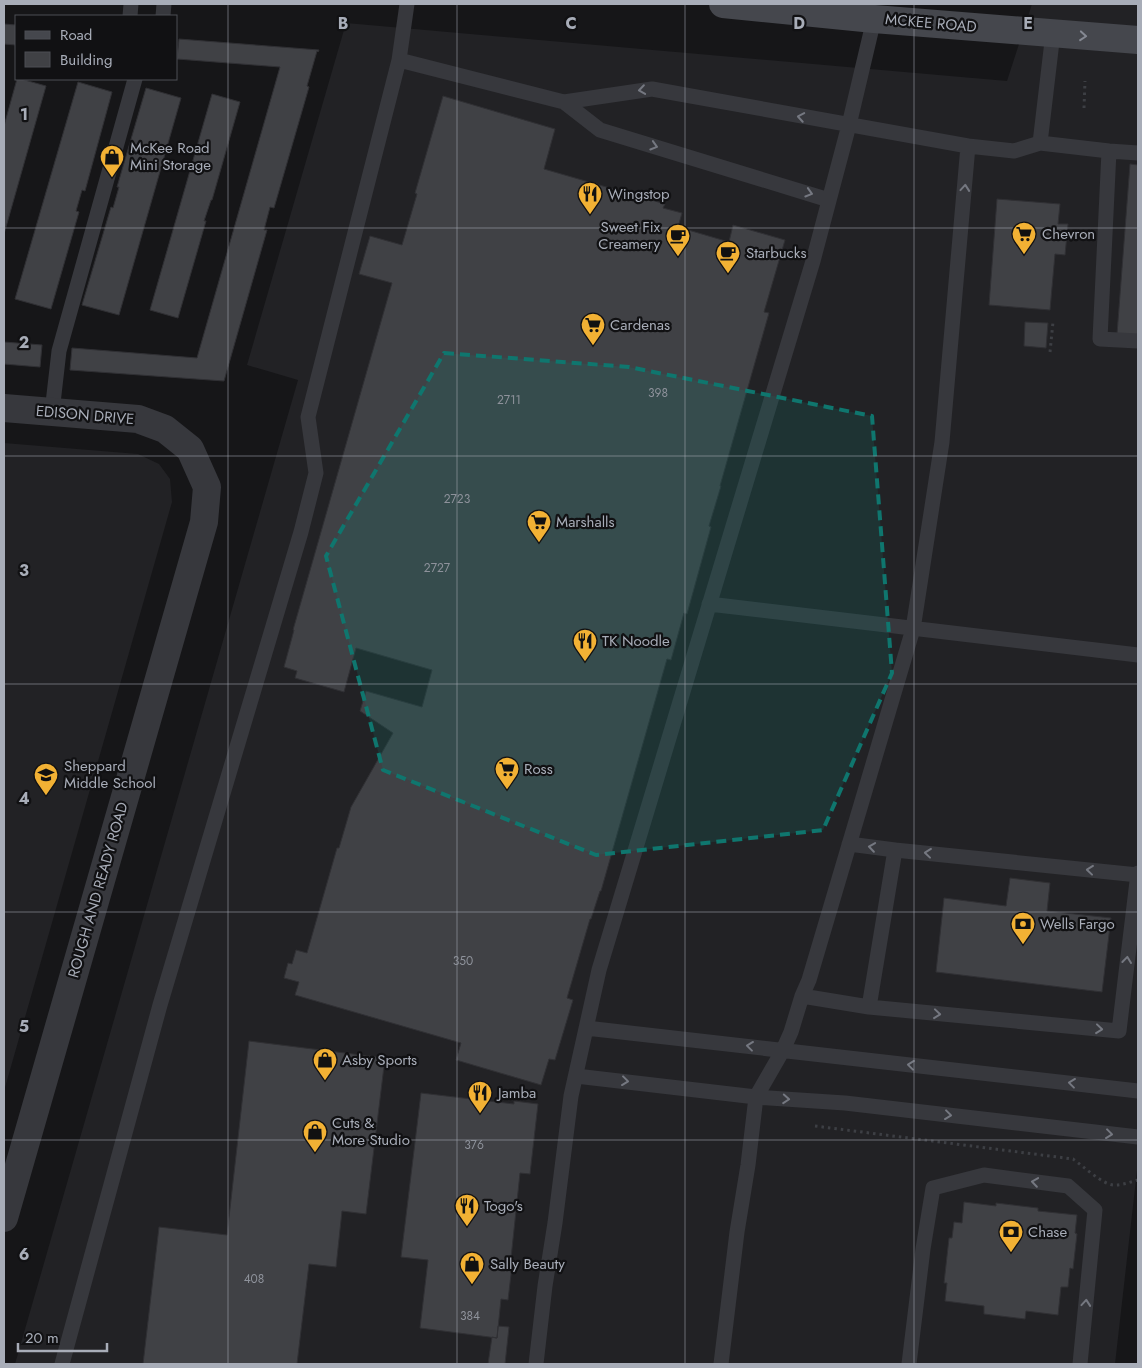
<svg xmlns="http://www.w3.org/2000/svg" width="1142" height="1368" font-family="Jost,sans-serif">
<style>
.built{fill:#222225}
.building{fill:#404145;stroke:#303034}
.lines{fill:none;stroke-linecap:round;stroke-linejoin:round}
.path{stroke:#3d3f44;stroke-width:3;stroke-dasharray:2.5 4;stroke-linecap:butt}
.service{stroke:#37383d;stroke-width:15}
.minor{stroke:#37383d;stroke-width:28}
.secondary{stroke:#45474d;stroke-width:28}
.oneway{stroke:#858993}
.oneway2{stroke:#757881}
.marked{fill:#0f766e;fill-opacity:0.2;stroke:#0f766e;stroke-width:4;stroke-dasharray:10 6;stroke-linejoin:round}
.grid{fill:none;stroke:#a8adb8;stroke-width:1;stroke-opacity:0.55}
.labels{text-anchor:middle;dominant-baseline:central;stroke-width:4.5;stroke-linejoin:round;paint-order:stroke}
.number-label{font-size:12px;fill:#8e929b}
.street-label{font-size:15px;fill:#a8adb8;stroke:#111113}
.poi-label{font-size:15px;fill:#a8adb8;stroke:#111113;text-anchor:start}
.grid-label{font-size:16px;text-anchor:middle;font-weight:bold;fill:#a8adb8;stroke:#111113;stroke-width:4.5;stroke-linejoin:round;paint-order:stroke}
</style>
<rect width="100%" height="100%" fill="#161618"/>
<path class="built" d="M1032,4H1138V1162L1115,1364H15L298,380L247,365L346,23L1007,81Z
M4,443L138,454L159,464L170,479L172,502L4,1091Z"/>
<path class="building" d="M4,24L16,25V45L4,44Z
M179,39L319,50L318,52L317,51L307,86L309,87L274,208L270,207L264,230H267L224,381L70,370L72,348L197,358L280,67L177,59Z
M17,79H21L46,86L4,234V126Z
M78,82L112,92L85,191L82,190L76,211L79,212L51,309L15,299Z
M146,88L181,98L119,315L82,305L111,207L113,208L119,187H117Z
M212,94L240,102L212,200H211L204,221H206L178,318L150,310Z
M443,96L555,129L544,169L665,204L663,208L682,213L678,227L729,242L733,225L785,240L764,312L769,313L720,486H721L709,526L711,527L687,614L684,613L671,660L667,659L601,891H600L591,919H590L567,998L573,1000L555,1060L549,1059L541,1085L456,1060L461,1043L295,995L299,982L284,978L288,963L292,964L296,950L307,953L337,848H339L351,807L393,733L360,711L366,691L422,707L432,670L356,648L344,692L295,678L297,671L284,667L294,630H293L392,283L359,274L370,236L402,245L417,194L415,193Z
M1130,164L1138,165V336L1117,334Z
M997,199L1060,204L1058,224H1068L1065,255L1055,254L1050,310L989,305Z
M1025,322L1048,323L1046,348L1024,346Z
M4,342L42,345L40,367L4,364Z
M1010,878L1050,883L1047,911L1111,918L1102,992L936,972L944,898L1006,906Z
M249,1041L385,1058L366,1214L342,1211L336,1267L309,1264L297,1364H143L159,1227L227,1235Z
M421,1093L514,1104V1101L538,1104L530,1174L520,1173L511,1258H513L508,1300L501,1299L497,1338L420,1328L428,1260L401,1257Z
M964,1202L996,1206V1203L1038,1208V1211L1077,1215L1075,1233L1077,1234L1073,1269L1070,1268L1068,1287H1061L1058,1315L1026,1311L1025,1319L984,1314V1306L945,1301L947,1283H944L949,1238H952L954,1222L962,1223Z
M498,1326L509,1327L505,1364H488L492,1337L497,1338Z"/>
<g class="lines">
<path class="path" d="M1084,108L1085,81
M1050,352L1053,322
M815,1126L1073,1159C1083,1166 1103,1185 1114,1185C1123,1185 1130,1182 1138,1180"/>
<path class="service" d="M130,16L131,4
M163,16L164,4
M399,60L564,102L652,89L968,146L942,442L913,629L809,980L802,996L791,1032L783,1050L756,1097L748,1165L737,1232L721,1364
M564,102L600,130L829,200
M1040,143L1053,33
M968,146L1014,151L1040,143L1109,151L1138,153
M1109,151L1100,339L1138,341
M52,412L59,351L135,79
M709,604L1138,655
M849,844L895,850L1138,875
M802,996L869,1007L1119,1031L1138,873
M869,1007L895,850
M586,1028L1138,1091
M576,1076L756,1097L845,1103L1138,1137
M62,1364L160,1005L301,532L316,473L308,417L399,60L407,4
M536,1364L545,1286L555,1223L571,1096L599,970L813,261L849,125L874,19
M909,1364L923,1249L933,1188L984,1175L1068,1186L1095,1210L1080,1364"/>
<path class="minor" d="M4,408L138,419L165,429L190,449L207,487L204,522L4,1218"/>
<path class="secondary" d="M723,4L874,19L1138,40"/>
</g>
<defs><path id="oneway-chevron" d="M-2-3.5L2.5 0L-2 3.5" fill="none" stroke-width="1.6" stroke-linecap="round" stroke-linejoin="round" transform="scale(1.25)"/></defs>
<use class="oneway" href="#oneway-chevron" transform="translate(1083 36) rotate(5)"/>
<g class="oneway2">
<use href="#oneway-chevron" transform="translate(642 90) rotate(172)"/>
<use href="#oneway-chevron" transform="translate(801 117) rotate(-170)"/>
<use href="#oneway-chevron" transform="translate(654 146) rotate(17)"/>
<use href="#oneway-chevron" transform="translate(965 188) rotate(-85)"/>
<use href="#oneway-chevron" transform="translate(809 193) rotate(17)"/>
<use href="#oneway-chevron" transform="translate(872 847) rotate(-172)"/>
<use href="#oneway-chevron" transform="translate(928 853) rotate(-174)"/>
<use href="#oneway-chevron" transform="translate(1090 870) rotate(-174)"/>
<use href="#oneway-chevron" transform="translate(1127 960) rotate(-83)"/>
<use href="#oneway-chevron" transform="translate(937 1014) rotate(6)"/>
<use href="#oneway-chevron" transform="translate(1099 1029) rotate(6)"/>
<use href="#oneway-chevron" transform="translate(750 1046) rotate(-173)"/>
<use href="#oneway-chevron" transform="translate(911 1065) rotate(-173)"/>
<use href="#oneway-chevron" transform="translate(625 1081) rotate(7)"/>
<use href="#oneway-chevron" transform="translate(1072 1083) rotate(-173)"/>
<use href="#oneway-chevron" transform="translate(786 1099) rotate(4)"/>
<use href="#oneway-chevron" transform="translate(948 1115) rotate(7)"/>
<use href="#oneway-chevron" transform="translate(1109 1134) rotate(7)"/>
<use href="#oneway-chevron" transform="translate(1035 1182) rotate(-172)"/>
<use href="#oneway-chevron" transform="translate(1086 1303) rotate(-85)"/>
</g>
<path class="marked" d="M444,353L629,367L872,416L892,673L823,830L596,855L383,770L326,556Z"/>
<path class="grid" d="M228,4V1364M457,4V1364M685,4V1364M914,4V1364M4,228H1138M4,456H1138M4,684H1138M4,912H1138M4,1140H1138"/>
<defs>
<symbol id="shop-pin" viewBox="-11 -11 22 30"><path d="M0 17L-7.5 6A9.5 9.5 0 1 1 7.5 6Z" fill="#f2b134" stroke="#111113"/><path d="M-5-2.5h2.3a2.7 3.5 0 0 1 5.4 0H5L5.5 6h-11ZM-1.5-2.5h3a1.5 2.3 0 0 0-3 0Z" fill="#111"/></symbol>
<symbol id="restaurant-pin" viewBox="-11 -11 22 30"><path d="M0 17L-7.5 6A9.5 9.5 0 1 1 7.5 6Z" fill="#f2b134" stroke="#111113"/><path d="M-5-6h1v4h1v-4h1v4h1v-4h1v5L-1.5 .5V6h-2V.5L-5-1ZM5-6V6H3V1.5H1.5Q1.5-4 5-6Z" fill="#111"/></symbol>
<symbol id="supermarket-pin" viewBox="-11 -11 22 30"><path d="M0 17L-7.5 6A9.5 9.5 0 1 1 7.5 6Z" fill="#f2b134" stroke="#111113"/><path d="M-6-5.5h2.5l.6 2H6L4.5 2H-2.5L-4.4-4H-6ZM-1.5 3.2a1.3 1.3 0 1 0 .1 0ZM3 3.2a1.3 1.3 0 1 0 .1 0Z" fill="#111"/></symbol>
<symbol id="cafe-pin" viewBox="-11 -11 22 30"><path d="M0 17L-7.5 6A9.5 9.5 0 1 1 7.5 6Z" fill="#f2b134" stroke="#111113"/><path d="M-5.5-4.5H6V0H3Q3 3.5 0 3.5H-2.5Q-5.5 3.5-5.5 0ZM3-3.2v2h1.7v-2ZM-6 4.5H4V6H-6Z" fill="#111"/></symbol>
<symbol id="school-pin" viewBox="-11 -11 22 30"><path d="M0 17L-7.5 6A9.5 9.5 0 1 1 7.5 6Z" fill="#f2b134" stroke="#111113"/><path d="M0-5L7-2L0 1L-7-2ZM-4 1L0 2.5L4 1V4Q0 6-4 4Z" fill="#111"/></symbol>
<symbol id="bank-pin" viewBox="-11 -11 22 30"><path d="M0 17L-7.5 6A9.5 9.5 0 1 1 7.5 6Z" fill="#f2b134" stroke="#111113"/><path d="M-6-4H6V4H-6ZM0-2.3a2.3 2.3 0 1 0 0 4.6a2.3 2.3 0 1 0 0-4.6Z" fill="#111"/></symbol>
</defs>
<g fill-rule="evenodd">
<use href="#shop-pin" x="98" y="143" width="28" height="38"/>
<use href="#restaurant-pin" x="576" y="180" width="28" height="38"/>
<use href="#supermarket-pin" x="1010" y="220" width="28" height="38"/>
<use href="#cafe-pin" x="664" y="222" width="28" height="38"/>
<use href="#cafe-pin" x="714" y="239" width="28" height="38"/>
<use href="#supermarket-pin" x="579" y="311" width="28" height="38"/>
<use href="#supermarket-pin" x="525" y="508" width="28" height="38"/>
<use href="#restaurant-pin" x="571" y="627" width="28" height="38"/>
<use href="#supermarket-pin" x="493" y="755" width="28" height="38"/>
<use href="#school-pin" x="32" y="761" width="28" height="38"/>
<use href="#bank-pin" x="1009" y="910" width="28" height="38"/>
<use href="#shop-pin" x="311" y="1046" width="28" height="38"/>
<use href="#restaurant-pin" x="466" y="1079" width="28" height="38"/>
<use href="#shop-pin" x="301" y="1118" width="28" height="38"/>
<use href="#restaurant-pin" x="453" y="1192" width="28" height="38"/>
<use href="#bank-pin" x="997" y="1218" width="28" height="38"/>
<use href="#shop-pin" x="458" y="1250" width="28" height="38"/>
</g>
<g class="labels">
<g class="number-label">
<text x="658" y="393">398</text>
<text x="509" y="400">2711</text>
<text x="457" y="499">2723</text>
<text x="437" y="568">2727</text>
<text x="463" y="961">350</text>
<text x="474" y="1145">376</text>
<text x="254" y="1279">408</text>
<text x="470" y="1316">384</text>
</g>
<g class="street-label">
<text transform="translate(931 23) rotate(5)">MCKEE ROAD</text>
<text transform="translate(85 415) rotate(5)">EDISON DRIVE</text>
<text transform="translate(98 890) rotate(-74)">ROUGH AND READY ROAD</text>
</g>
<g class="poi-label">
<text x="130" y="148">McKee Road<tspan x="130" dy="17">Mini Storage</tspan></text>
<text x="608" y="194">Wingstop</text>
<text x="660" y="227" text-anchor="end">Sweet Fix<tspan x="660" dy="17">Creamery</tspan></text>
<text x="1042" y="234">Chevron</text>
<text x="746" y="253">Starbucks</text>
<text x="610" y="325">Cardenas</text>
<text x="556" y="522">Marshalls</text>
<text x="602" y="641">TK Noodle</text>
<text x="64" y="766">Sheppard<tspan x="64" dy="17">Middle School</tspan></text>
<text x="524" y="769">Ross</text>
<text x="1040" y="924">Wells Fargo</text>
<text x="342" y="1060">Asby Sports</text>
<text x="498" y="1093">Jamba</text>
<text x="332" y="1123">Cuts &amp;<tspan x="332" dy="17">More Studio</tspan></text>
<text x="484" y="1206">Togo's</text>
<text x="1028" y="1232">Chase</text>
<text x="490" y="1264">Sally Beauty</text>
</g>
</g>
<g class="grid-label">
<text x="343" y="29">B</text>
<text x="571" y="29">C</text>
<text x="799" y="29">D</text>
<text x="1028" y="29">E</text>
<text x="24" y="120">1</text>
<text x="24" y="348">2</text>
<text x="24" y="576">3</text>
<text x="24" y="804">4</text>
<text x="24" y="1032">5</text>
<text x="24" y="1260">6</text>
</g>
<rect width="1142" height="1368" fill="none" stroke="#a8adb8" stroke-width="10"/>
<rect x="15" y="15" width="162" height="65" fill="#111113" stroke="#4d4f55"/>
<rect x="25" y="31" width="25" height="8" fill="#45474d" stroke="#4d4f55"/>
<text x="60" y="40" font-size="15" fill="#a8adb8">Road</text>
<rect x="25" y="52" width="25" height="15" fill="#404145" stroke="#4d4f55"/>
<text x="60" y="65" font-size="15" fill="#a8adb8">Building</text>
<path d="M18 1343v8h89v-8" fill="none" stroke="#a8adb8" stroke-width="2.5"/>
<text x="25" y="1343" font-size="15" fill="#a8adb8" stroke="#111113" stroke-width="4" paint-order="stroke">20 m</text>
</svg>
